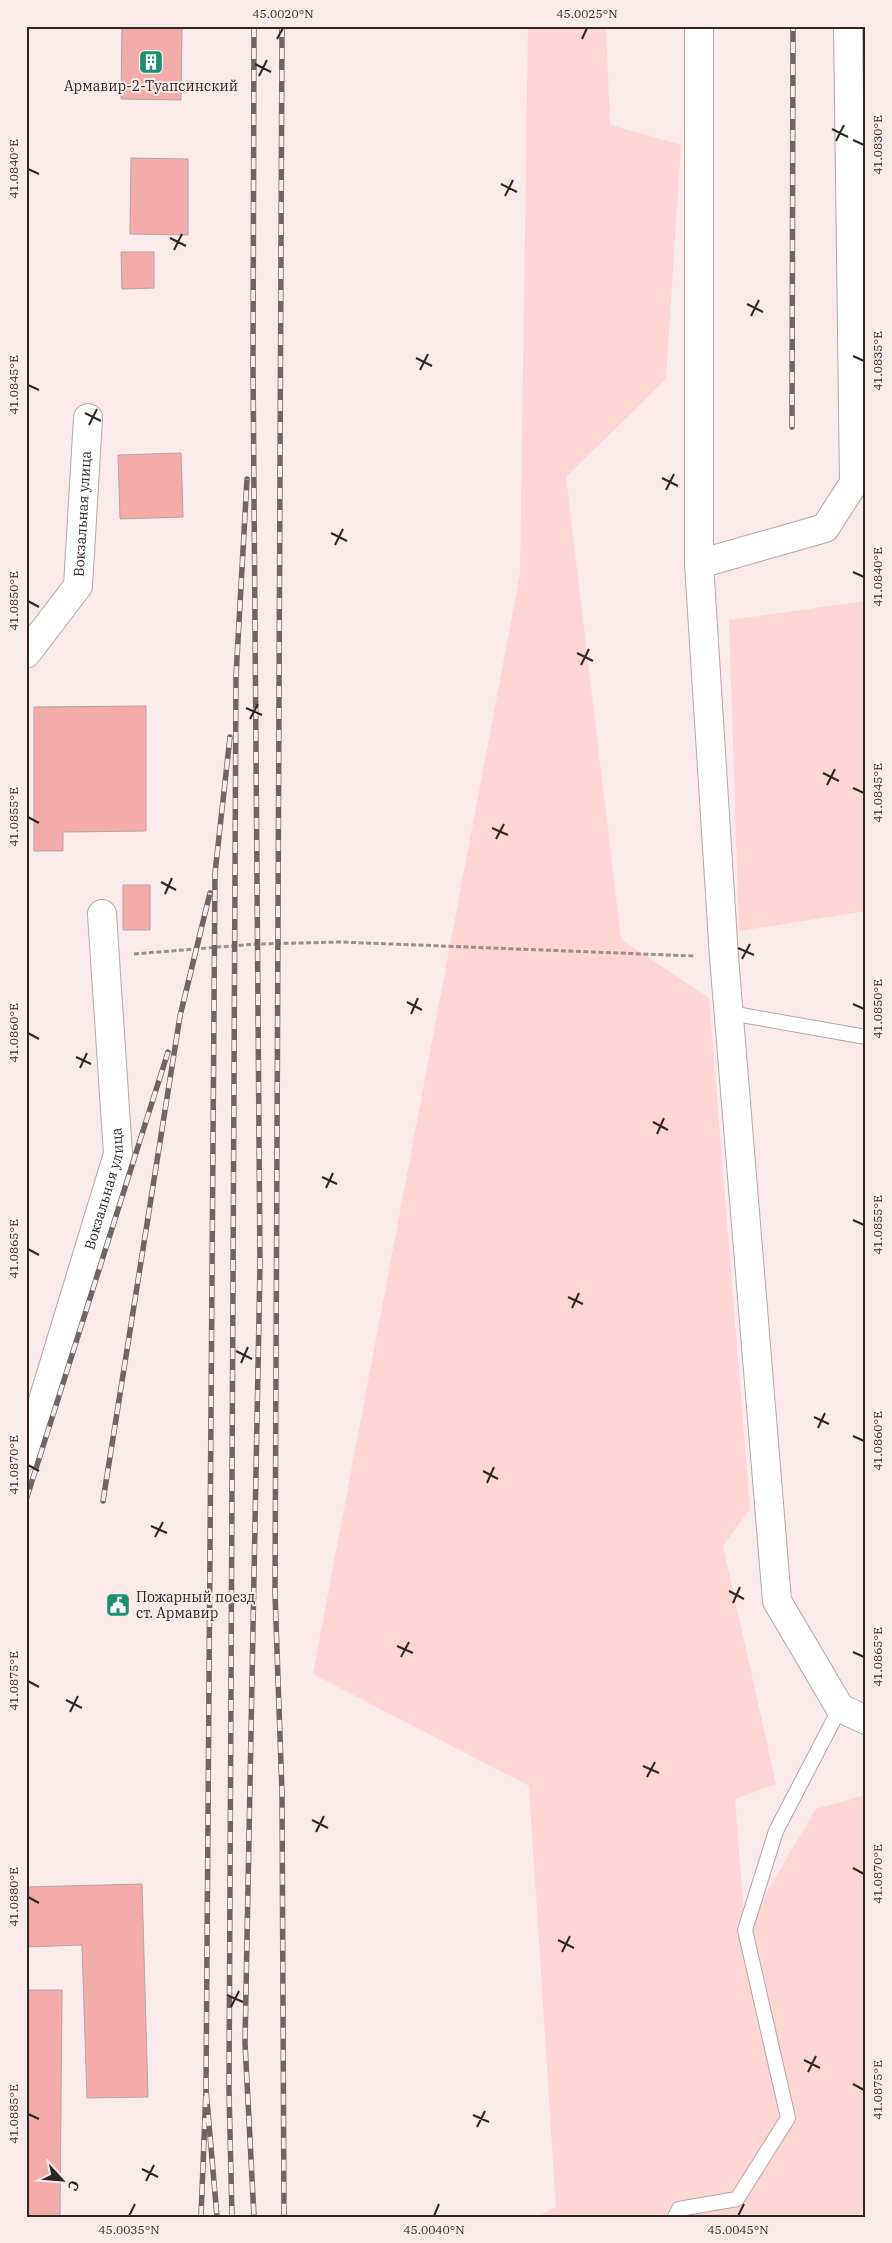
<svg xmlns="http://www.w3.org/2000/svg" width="892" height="2243" font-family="'IBM Plex Serif',serif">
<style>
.green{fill:#fdd5d3}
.building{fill:#f3acaa;stroke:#b3a3a3}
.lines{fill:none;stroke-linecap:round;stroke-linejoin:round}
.service-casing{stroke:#b6a6a6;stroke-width:16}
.minor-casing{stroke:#b6a6a6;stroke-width:30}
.path{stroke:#9b908f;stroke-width:3;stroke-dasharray:5 2.5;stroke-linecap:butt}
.service{stroke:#fff;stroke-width:14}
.minor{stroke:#fff;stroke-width:28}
.rail-casing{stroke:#6e6564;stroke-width:5.5}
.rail{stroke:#faeae9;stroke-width:4;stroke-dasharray:11;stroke-linecap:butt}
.ticks{fill:none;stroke:#2c2625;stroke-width:2}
.labels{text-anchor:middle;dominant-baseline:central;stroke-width:4;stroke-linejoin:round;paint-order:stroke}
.poi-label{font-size:14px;fill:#2c2625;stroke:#faeae9}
.street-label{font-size:14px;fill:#2c2625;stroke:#faeae9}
.neatline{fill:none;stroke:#2c2625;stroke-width:2}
.ticks-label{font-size:12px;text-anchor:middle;fill:#2c2625}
</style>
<rect width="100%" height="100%" fill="#faeae9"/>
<path class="green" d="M528,26H606L610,125L681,145L666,379L566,477L621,939L709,998L750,1509L723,1546L776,1784L735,1799L745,1929L816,1809L866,1795V2217H535L556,2207L529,1786L313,1674L520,574Z
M866,601V911L739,931L729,620Z"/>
<path class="building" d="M122,26H182L181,100L121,99Z
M131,158L188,159V235L130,234Z
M121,252H154V288L122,289Z
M181,453L183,517L120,519L118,455Z
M146,706V831L63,832V851H34V707Z
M123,885H150V930H123Z
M142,1884L148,2097L87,2098L82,1945L26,1947V1887Z
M26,1990H62L60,2217H26Z"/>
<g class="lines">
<defs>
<path id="service" d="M730,1013L866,1037
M675,2217L679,2209L737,2199L788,2118L745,1930L776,1831L840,1708"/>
<g id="minor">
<path d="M699,26V564L724,957L777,1601L840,1708L866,1720"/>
<path d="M699,564L825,528L854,483L848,26"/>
<path id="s1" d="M26,654L78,586L88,418"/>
<path id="s2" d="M26,1456L118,1154L102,914"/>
</g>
</defs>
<use href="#service" class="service-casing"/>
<use href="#minor" class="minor-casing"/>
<path class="path" d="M134,954L256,944L341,942L694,956"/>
<use href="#service" class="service"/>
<use href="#minor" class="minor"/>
<defs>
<path id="rail" d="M254,26L253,366L260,1265L245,2043L254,2217
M282,26L275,1593L282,1793L284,2217
M792,427L793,26
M26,1500L168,1052
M103,1501L180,1016L210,893
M206,2089L215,873L230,737
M201,2217L206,2089L217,2217
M232,2217L229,2090L236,676L247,479"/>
</defs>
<use href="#rail" class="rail-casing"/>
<use href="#rail" class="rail"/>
</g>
<path class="ticks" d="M277,39L283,28M582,39L587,28M255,64L271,72M259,76L267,60M832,129L848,137M853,140L864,145M836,141L844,125M28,169L39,174M501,184L517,192M505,196L513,180M170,238L186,246M174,250L182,234M747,304L763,312M751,316L759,300M853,356L864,361M416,358L432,366M420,370L428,354M28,385L39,390M85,413L101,421M89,425L97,409M662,478L678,486M666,490L674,474M331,533L347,541M335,545L343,529M853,572L864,577M28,601L39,607M577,653L593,661M581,665L589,649M246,708L262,715M250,719L258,704M823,773L839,781M827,785L835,769M853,788L864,793M28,817L39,823M492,828L508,835M496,839L504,824M161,882L176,890M165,894L172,878M738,948L754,955M742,959L750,944M407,1002L422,1010M853,1004L864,1009M411,1014L418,998M28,1033L39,1039M76,1057L91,1064M80,1068L87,1053M653,1122L668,1130M657,1134L664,1118M322,1177L337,1184M326,1188L333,1173M853,1220L864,1225M28,1249L39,1255M568,1297L583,1304M572,1308L579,1293M236,1351L252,1359M241,1363L248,1347M814,1417L829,1424M818,1428L825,1413M853,1436L864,1441M28,1465L39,1471M483,1471L498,1479M487,1483L494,1467M151,1526L167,1533M155,1537L163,1522M729,1591L744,1599M733,1603L740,1587M397,1646L413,1653M853,1652L864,1657M401,1657L409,1642M28,1681L39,1687M66,1700L82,1708M70,1712L78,1696M643,1766L659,1773M647,1777L655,1762M312,1820L328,1828M316,1832L324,1816M853,1868L864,1874M28,1897L39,1903M558,1940L574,1948M562,1952L570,1936M227,1995L243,2002M231,2007L239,1991M804,2060L820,2068M808,2072L816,2056M853,2084L864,2090M28,2114L39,2119M473,2115L489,2122M477,2127L485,2111M142,2169L158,2177M146,2181L154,2165M129,2216L135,2204M434,2216L439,2204M738,2216L744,2204"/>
<defs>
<symbol id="building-square" viewBox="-11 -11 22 22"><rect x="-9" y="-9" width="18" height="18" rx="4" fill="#1a9073" stroke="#faeae9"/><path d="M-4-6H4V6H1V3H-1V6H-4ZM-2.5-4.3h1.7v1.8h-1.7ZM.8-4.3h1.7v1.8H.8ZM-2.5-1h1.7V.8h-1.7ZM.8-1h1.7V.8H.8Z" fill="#fff"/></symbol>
<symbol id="civic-square" viewBox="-11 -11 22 22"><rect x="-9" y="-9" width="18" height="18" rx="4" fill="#1a9073" stroke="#faeae9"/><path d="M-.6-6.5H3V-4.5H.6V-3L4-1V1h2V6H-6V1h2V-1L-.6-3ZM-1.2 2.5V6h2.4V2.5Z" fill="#fff"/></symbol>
</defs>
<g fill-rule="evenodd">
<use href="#building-square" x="137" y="48" width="28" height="28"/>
<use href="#civic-square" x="104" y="1591" width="28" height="28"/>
</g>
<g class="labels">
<g class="poi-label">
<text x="151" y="86">Армавир-2-Туапсинский</text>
<text x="136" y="1597" text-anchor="start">Пожарный поезд<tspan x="136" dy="16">ст. Армавир</tspan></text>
</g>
<g class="street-label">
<text stroke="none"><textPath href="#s1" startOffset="158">Вокзальная улица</textPath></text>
<text stroke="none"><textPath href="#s2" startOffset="279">Вокзальная улица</textPath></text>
</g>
</g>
<rect width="892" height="2243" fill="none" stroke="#faeae9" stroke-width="55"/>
<g transform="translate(62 2180) rotate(116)" stroke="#faeae9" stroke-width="4" paint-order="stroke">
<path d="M0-4L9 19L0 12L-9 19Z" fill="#2c2625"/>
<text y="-8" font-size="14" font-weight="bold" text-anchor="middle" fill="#2c2625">С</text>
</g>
<rect x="28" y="28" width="836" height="2188" class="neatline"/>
<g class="ticks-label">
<text x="283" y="18">45.0020°N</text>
<text x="587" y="18">45.0025°N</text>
<text transform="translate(878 145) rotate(-90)" y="4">41.0830°E</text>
<text transform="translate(14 169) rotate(-90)" y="4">41.0840°E</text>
<text transform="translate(878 361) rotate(-90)" y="4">41.0835°E</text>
<text transform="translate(14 385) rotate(-90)" y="4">41.0845°E</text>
<text transform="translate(878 577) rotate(-90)" y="4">41.0840°E</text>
<text transform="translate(14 601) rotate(-90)" y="4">41.0850°E</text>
<text transform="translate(878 793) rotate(-90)" y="4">41.0845°E</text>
<text transform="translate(14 817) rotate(-90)" y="4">41.0855°E</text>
<text transform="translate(878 1009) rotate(-90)" y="4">41.0850°E</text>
<text transform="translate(14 1033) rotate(-90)" y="4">41.0860°E</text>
<text transform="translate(878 1225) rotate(-90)" y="4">41.0855°E</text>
<text transform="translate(14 1249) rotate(-90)" y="4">41.0865°E</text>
<text transform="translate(878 1441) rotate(-90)" y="4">41.0860°E</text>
<text transform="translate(14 1465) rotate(-90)" y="4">41.0870°E</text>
<text transform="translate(878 1657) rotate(-90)" y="4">41.0865°E</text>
<text transform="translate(14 1681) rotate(-90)" y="4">41.0875°E</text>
<text transform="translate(878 1874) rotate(-90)" y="4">41.0870°E</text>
<text transform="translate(14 1897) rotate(-90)" y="4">41.0880°E</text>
<text transform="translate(878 2090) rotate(-90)" y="4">41.0875°E</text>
<text transform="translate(14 2114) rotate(-90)" y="4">41.0885°E</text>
<text x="129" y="2234">45.0035°N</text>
<text x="434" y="2234">45.0040°N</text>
<text x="738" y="2234">45.0045°N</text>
</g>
</svg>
